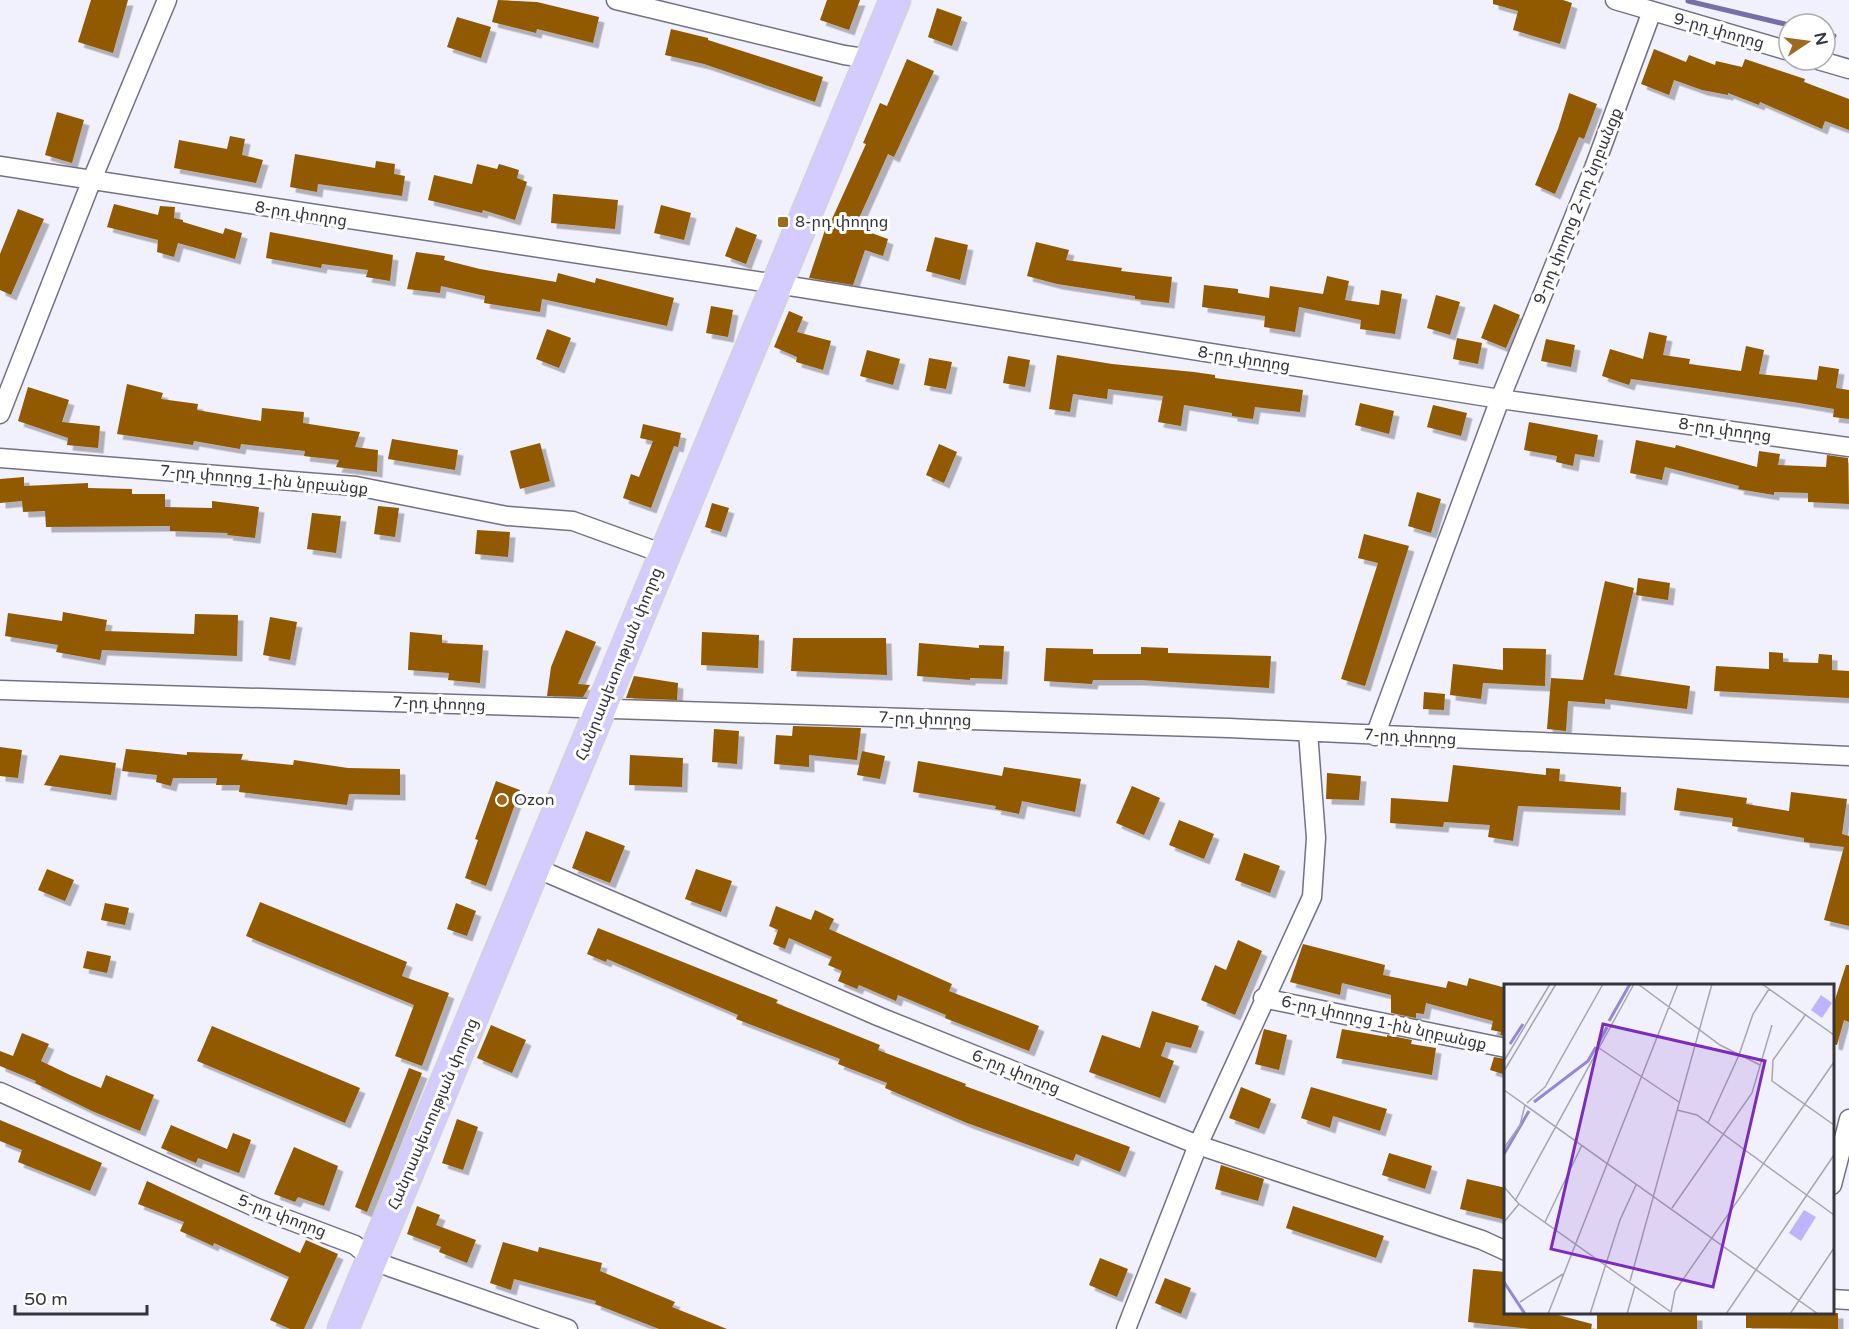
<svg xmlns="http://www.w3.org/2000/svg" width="1849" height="1329" font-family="'Varela Round','Noto Sans Armenian',sans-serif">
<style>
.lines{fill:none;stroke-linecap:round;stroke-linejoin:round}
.stream{stroke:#786ea7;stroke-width:5}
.building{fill:#915a00;filter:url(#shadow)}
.street-casing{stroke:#737185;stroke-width:21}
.primary-casing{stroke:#d3d2d4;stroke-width:33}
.street{stroke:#fff;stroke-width:18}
.primary{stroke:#d4cbfe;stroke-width:30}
.poi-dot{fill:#9e6921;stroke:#fff;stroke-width:2}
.labels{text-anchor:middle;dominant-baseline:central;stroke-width:6;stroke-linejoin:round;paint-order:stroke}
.street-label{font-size:16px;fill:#35343d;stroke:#fff}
.poi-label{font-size:16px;fill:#35343d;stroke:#fff;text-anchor:start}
.inset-river{fill:none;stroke:#9487d4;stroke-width:3}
.inset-road{fill:none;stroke:#a6a5b0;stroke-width:1.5}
.view{fill:#7b2cbf;fill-opacity:0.15;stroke:#7b2cbf;stroke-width:3}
.inset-edge{fill:none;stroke:#35343d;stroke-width:3}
</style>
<defs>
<filter id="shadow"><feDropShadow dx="5.5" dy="5.5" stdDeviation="0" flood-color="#0004"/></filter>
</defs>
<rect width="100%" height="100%" fill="#f1f0fd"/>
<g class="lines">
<path class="stream" d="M1688,1L1789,25
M1825,34L1834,36"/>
</g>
<path class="building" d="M91,0H128L113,53L78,42Z
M498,0L537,2L599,17L593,43L537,29L536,33L492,22Z
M827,0H860L849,30L820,20Z
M1493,0H1563L1572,3L1560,44L1513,30L1518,11L1493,4Z
M937,8L962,17L952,46L928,37Z
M457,17L491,27L481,58L447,47Z
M671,29L708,38V40L823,77L815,102L704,64L665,55Z
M1654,49L1686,62L1689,55L1715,65L1716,61L1742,67L1745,59L1805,79L1804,82L1849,99V130L1825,121L1822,129L1760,102L1759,105L1728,93V95L1702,90L1674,80L1669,95L1641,84Z
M907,59L934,71L894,157L888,154L855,227L888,239L883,256L865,250L853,285L809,278L829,218L832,219L866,144L863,143L880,103L887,106Z
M1569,93L1597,104L1584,139L1579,137L1555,194L1535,185L1558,129Z
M57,112L84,120L72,163L45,155Z
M230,136L245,139L242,155L263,160L256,183L174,168L179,140L227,149Z
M295,154L375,168L376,161L395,164L394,174L405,176L402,196L318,184L317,192L290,187Z
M477,164L497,169L499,164L519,170L517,178L527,182L515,220L483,210L482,213L428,200L434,175L472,184Z
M553,194L618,200L615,229L551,223Z
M114,204L158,215L160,206L175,207L174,218L183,220V222L223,234L225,228L242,233L235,259L178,243L174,257L157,252L158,240L107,227Z
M661,205L691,213L684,240L654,233Z
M18,209L44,219L11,295L0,290V254Z
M736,227L757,235L746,264L725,256Z
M270,232L393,255L390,281L366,277L368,270L322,264L321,268L266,258Z
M935,237L968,245L960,280L926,271Z
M1036,242L1069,250L1066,260L1122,268L1121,271L1172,277L1169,303L1135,299V296L1057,284L1027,276Z
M416,252L445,256L444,260L480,269L556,282L558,273L595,283L596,278L674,298L667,326L542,299L540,312L484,303L485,296L441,286L440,293L407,289Z
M1327,276L1349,281L1345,300L1379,305L1381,290L1402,294L1395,334L1360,329L1361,320L1299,307L1295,332L1264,327L1265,316L1202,307L1204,285L1238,289V293L1269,298L1270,286L1323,294Z
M1436,295L1460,302L1450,335L1427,328Z
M1494,304L1520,315L1506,348L1481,338Z
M711,306L733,310L728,337L706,333Z
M789,311L803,317L797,332L831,341L823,370L796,362L797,357L774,347Z
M547,329L571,338L559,368L536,359Z
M1649,332L1667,336L1663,355L1690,359L1689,364L1741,371L1746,346L1764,350L1759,374L1817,380L1819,366L1839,369L1836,388L1849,390V419L1833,417L1834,409L1793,402L1631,379L1629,385L1602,376L1610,349L1643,359Z
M1457,338L1482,343L1478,364L1453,359Z
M1546,339L1575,345L1571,367L1541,361Z
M867,350L900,359L893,385L860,376Z
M1057,355L1112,364L1194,372L1215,375V378L1303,390L1300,412L1255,407L1253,419L1232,416V413L1184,405L1181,426L1158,422L1163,396L1108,389L1107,399L1073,394L1070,412L1049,409Z
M1008,356L1030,360L1025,387L1003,383Z
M929,358L952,362L946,389L924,385Z
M127,384L163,393L161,399L198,404L197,410L261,421L262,408L304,412L303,423L360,432L355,447L378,450L377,472L336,467L339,460L304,456L305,451L241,444L240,449L194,441L193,445L117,434Z
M28,387L69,400L62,422L100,426L98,448L67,445L68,438L18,421Z
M1360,403L1394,411L1389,434L1355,425Z
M1433,405L1467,413L1461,436L1427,427Z
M1529,422L1598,435L1594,457L1575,454L1573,466L1556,462L1557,456L1524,450Z
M643,424L681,433L678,447L674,446L651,508L623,498L631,474L639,477L653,441L640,438Z
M392,439L458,450L455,470L388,459Z
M1636,440L1675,448L1676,445L1757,467L1759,451L1780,454L1778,465L1826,467L1827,455L1848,458L1849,504L1808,502V493L1774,492V495L1738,489L1739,486L1665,467L1662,480L1630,473Z
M540,443L550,481L520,489L510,451Z
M939,444L957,452L944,483L926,475Z
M24,477V486L88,483V488L132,489V494H165V507L212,508V501L259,507L255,538L227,535L228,533L170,531V526L46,527L45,511L23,512L22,501L0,503V479Z
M1417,492L1441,499L1431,533L1408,526Z
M712,503L729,508L721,532L705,527Z
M378,506L399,508L395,537L374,534Z
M312,513L341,516L336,553L307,549Z
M477,530L510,532L508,557L475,554Z
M1364,534L1409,546L1365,686L1341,679L1378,563L1358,558Z
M1638,578L1670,583L1668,600L1636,595Z
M1605,581L1634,588L1614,675L1690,686L1687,709L1605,699V704L1568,701L1566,731L1547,729L1551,678L1583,680Z
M63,612L107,620L105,631L194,634L195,614L238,615L237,656L102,650L100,660L56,652L58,645L5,636L8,613L62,621Z
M270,617L297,622L290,660L263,655Z
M566,630L596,642L578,684L590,685L583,697L547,696L551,667Z
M410,632L442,635V643L483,645L480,683L448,680L449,673L408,670Z
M702,632L759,635L758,668L701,665Z
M793,638H886L887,675L791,671Z
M919,643L979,648V645L1004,646L1002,679L970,678V680L917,676Z
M1141,647L1168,648V653L1271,656L1269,688L1140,680H1093L1092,684L1044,681L1046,648L1093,649V654H1141Z
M1503,648L1546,649L1545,686L1483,683L1481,699L1450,695L1453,664L1503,670Z
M1769,652L1783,653V662L1818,663L1819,654L1832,655V670L1849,671V698L1714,691L1716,666L1769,669Z
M634,676L678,683L677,700L626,698Z
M1424,692L1445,694L1444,710L1423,709Z
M793,726L861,728L857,760L809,755V767L774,764L776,735L792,736Z
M714,729L739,731L737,764L712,762Z
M0,747L22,750L18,778L0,776Z
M126,749L187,755V752L243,754L241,760L293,765L294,760L348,768L400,769V795L349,794L347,805L239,792L240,785H216L217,778H173L171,786L156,782L157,775L122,771Z
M862,751L885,756L880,779L857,775Z
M60,755L116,763L111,795L44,785Z
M630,755L683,758L682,787L629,785Z
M918,761L1002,776L1004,767L1081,779L1075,812L1022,801L1019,814L995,809L996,806L913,792Z
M1453,765L1546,775V768L1560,769L1559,781L1621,787L1620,810L1518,806L1513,841L1488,837L1490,825L1444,822L1443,827L1390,823L1391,798L1448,802Z
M1327,773L1361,776L1359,800L1326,799Z
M496,781L520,790L486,886L465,878L478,840L475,839Z
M1132,786L1160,798L1144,835L1116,823Z
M1677,788L1747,798L1746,804L1789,811L1791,792L1847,799L1842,834L1849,836V926L1824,920L1844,847L1804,842V838L1732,826L1733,818L1674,810Z
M1179,820L1214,834L1204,859L1169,845Z
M586,831L625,846L610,883L572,868Z
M1244,853L1280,866L1270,893L1235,880Z
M47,869L74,880L65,901L38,890Z
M696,869L732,881L721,912L685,899Z
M260,902L407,962L402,976L449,993L422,1066L395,1056L414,1005L246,936Z
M105,903L129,908L125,925L101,920Z
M456,903L476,911L467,936L447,929Z
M776,906L811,920L815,910L834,919L829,929L952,984L949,991L1039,1026L1029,1051L945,1018L946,1015L898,995L896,1001L859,985L857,989L838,981L842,971L828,965L832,957L789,938L785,949L773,944L778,930L769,926Z
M598,928L778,1000L776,1003L880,1045L878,1050L966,1084L965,1086L1130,1147L1120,1172L1076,1154L1073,1161L967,1123L885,1088L887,1083L838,1064L840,1059L736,1019L738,1015L607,959L606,962L587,954Z
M1238,940L1262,951L1235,1015L1201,1000L1215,965L1226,970Z
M1303,944L1385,965L1383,975L1446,988L1448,981L1467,986L1469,978L1506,988V1036L1500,1035L1501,1032L1491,1030L1493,1021L1426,1003L1424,1014L1416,1013V1018L1391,1013V995L1342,983L1340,995L1290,982Z
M87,951L111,956L107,973L83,968Z
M1846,965H1849V1022L1844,1020L1837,1045L1833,1044V1006Z
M1152,1011L1199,1026L1191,1048L1166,1042L1161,1056L1174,1061L1160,1098L1089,1072L1102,1035L1140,1048Z
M491,1025L526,1040L512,1073L477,1058Z
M212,1026L360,1088L345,1123L197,1061Z
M1264,1029L1287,1035L1279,1070L1255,1064Z
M1342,1029L1387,1037V1035L1412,1040L1411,1044L1436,1048L1432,1075L1336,1058Z
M22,1033L49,1044L41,1061L70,1075L101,1088L106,1075L154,1095L140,1131L92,1111L35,1083L36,1081L0,1066V1051L13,1056Z
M1494,1057L1506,1059V1075L1490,1070Z
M409,1068L422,1073L367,1212L355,1207Z
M1241,1087L1271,1099L1259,1129L1229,1118Z
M1311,1087L1387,1109L1380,1131L1333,1116L1330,1128L1301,1118Z
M457,1119L478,1127L463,1170L442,1163Z
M0,1120L102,1163L90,1191L18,1162L22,1150L0,1141Z
M171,1125L227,1149L233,1133L251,1140L239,1173L198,1158L196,1163L161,1148Z
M294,1147L338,1166L324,1206L298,1197L295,1202L274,1194Z
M1389,1153L1432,1166L1425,1189L1382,1175Z
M1221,1165L1264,1179L1258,1201L1215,1189Z
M1467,1179L1506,1188V1220L1460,1209Z
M147,1181L300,1253L306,1240L338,1254L304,1329H290L270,1320L289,1277L214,1243L213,1246L180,1231L184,1222L138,1204Z
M417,1206L440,1215L436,1225L476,1240L467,1263L439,1252L441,1247L407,1234Z
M1293,1206L1384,1236L1376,1258L1286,1228Z
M503,1242L538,1252L539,1247L602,1263L600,1271L675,1302L672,1307L727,1329H659L595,1304L596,1301L514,1279L511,1290L490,1283Z
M1100,1258L1128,1269L1117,1297L1089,1285Z
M1473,1269L1506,1272V1312H1547L1592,1324L1591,1329H1530L1468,1322Z
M1165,1278L1191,1288L1181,1314L1155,1303Z
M1597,1312L1697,1315V1329H1597Z
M1746,1312L1838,1313V1329L1746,1328Z"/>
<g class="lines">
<defs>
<path id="street" d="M616,0L844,55L871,59
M1615,0L1789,51
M1818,60L1849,69
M0,166L777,284L1500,399L1849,447
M0,414L91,182L167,0
M0,458L356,486L507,516L573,521L664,554
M0,690L1229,728L1849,756
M1375,736L1500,399L1594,168L1652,11
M536,868L880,1017L1198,1145L1482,1240L1506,1251
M1263,998L1506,1048
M0,1092L257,1208L355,1245L373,1260L390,1267L568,1329
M1832,1185L1849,1119
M1832,1299L1849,1300
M1126,1329L1198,1145L1312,897L1316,838L1308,732"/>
<path id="primary" d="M343,1329L895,0"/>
</defs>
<use href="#street" class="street-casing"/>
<use href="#primary" class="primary-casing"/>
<use href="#street" class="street"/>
<use href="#primary" class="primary"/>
</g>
<g class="poi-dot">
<rect x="777" y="216" width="12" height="12" rx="3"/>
<circle cx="502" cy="800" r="6"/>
</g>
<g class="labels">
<g class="street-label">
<text transform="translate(1719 31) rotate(16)">9-րդ փողոց</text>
<text transform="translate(1578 206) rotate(-68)">9-րդ փողոց 2-րդ նրբանցք</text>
<text transform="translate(301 214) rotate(9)">8-րդ փողոց</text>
<text transform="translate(1244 359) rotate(9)">8-րդ փողոց</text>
<text transform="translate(1725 430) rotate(8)">8-րդ փողոց</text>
<text transform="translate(264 480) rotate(5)">7-րդ փողոց 1-ին նրբանցք</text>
<text transform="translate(619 664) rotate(-68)">Հանրապետության փողոց</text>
<text transform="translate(439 704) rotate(2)">7-րդ փողոց</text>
<text transform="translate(925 719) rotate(2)">7-րդ փողոց</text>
<text transform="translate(1410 737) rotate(3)">7-րդ փողոց</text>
<text transform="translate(1384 1023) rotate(12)">6-րդ փողոց 1-ին նրբանցք</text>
<text transform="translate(1016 1072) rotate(22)">6-րդ փողոց</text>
<text transform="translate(433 1114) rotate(-67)">Հանրապետության փողոց</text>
<text transform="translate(282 1216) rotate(21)">5-րդ փողոց</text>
</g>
<g class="poi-label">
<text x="795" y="222">8-րդ փողոց</text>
<text x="514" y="800">Ozon</text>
</g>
</g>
<g transform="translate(1504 984)">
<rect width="330" height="330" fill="#f1f0fd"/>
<path d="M317,11L328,19L318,34L307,26Z" fill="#beb3fe"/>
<path d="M300,226L312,233L297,257L285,249Z" fill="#beb3fe"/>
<path class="inset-river" d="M105,37L126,0M6,60L19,40M94,60L103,43M30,118L84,77L92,63M0,170L25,127M0,298L21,330"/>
<path class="inset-road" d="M134,0L216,61L256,81M258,0L330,51M302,30L269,76L268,97L330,141M95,64L175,118M0,77L46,0M0,87L52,0M0,106L314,330M23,119L41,103L99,0M173,126L193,131L330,231M204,139L235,71L249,30L265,5M0,164L16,141L21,121M0,203L15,220L167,328M11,217L130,0M168,224L248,109L268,41M0,238L15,220M41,238L78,161M126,297L208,0M16,318L59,290M167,328L171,307L330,78M44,330L174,0M86,330L116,236L132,201M123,330L131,302M222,330L330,171M286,330L330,264"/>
<path class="view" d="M99,40L261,77L209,303L47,265Z"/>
<rect width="330" height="330" class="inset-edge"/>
</g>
<g transform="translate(1807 42) rotate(77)"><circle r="28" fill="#ffffff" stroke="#aeaeb1" stroke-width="1.5"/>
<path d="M0-4.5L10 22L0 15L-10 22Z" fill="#9e6921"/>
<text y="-9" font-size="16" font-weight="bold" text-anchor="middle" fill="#35343d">N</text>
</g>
<path d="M15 1305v9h132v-9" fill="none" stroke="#35343d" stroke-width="3"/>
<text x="24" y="1305" font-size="18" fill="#35343d" stroke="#ffffff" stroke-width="4.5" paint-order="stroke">50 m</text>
</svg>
